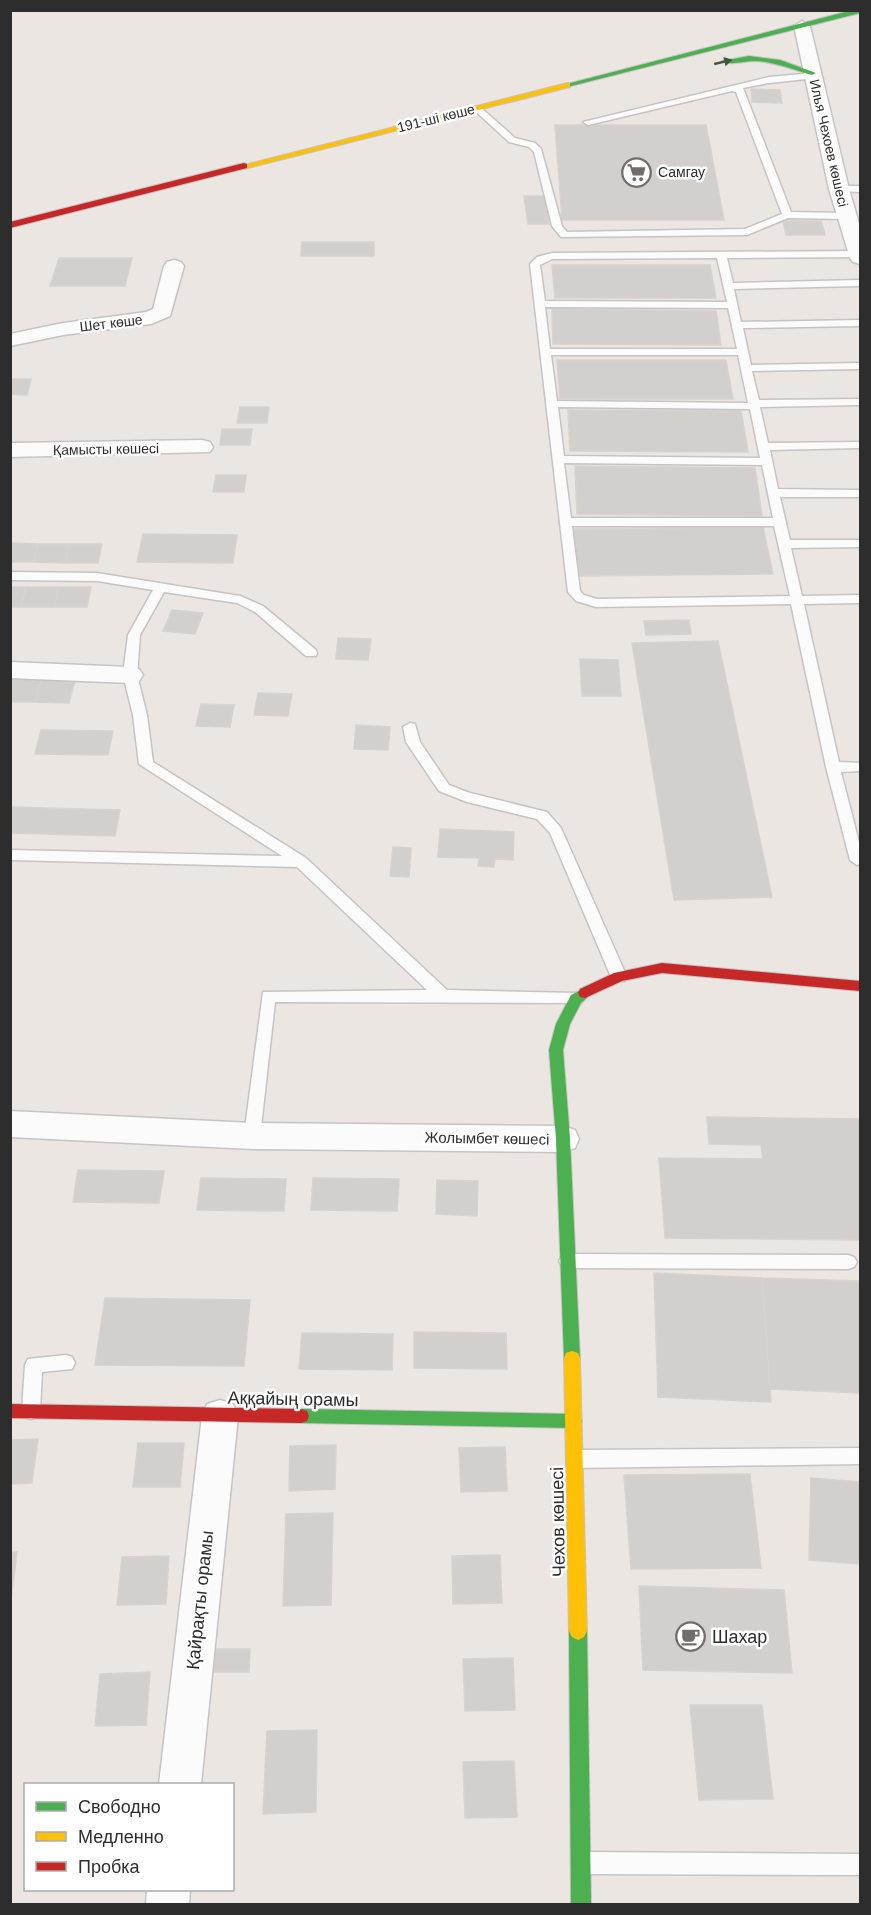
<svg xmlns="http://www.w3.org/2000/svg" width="871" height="1915" font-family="Helvetica,sans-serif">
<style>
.building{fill:#d2cfcc;stroke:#d7d2ce;stroke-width:1.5}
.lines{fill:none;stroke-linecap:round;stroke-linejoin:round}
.lane-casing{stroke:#c5c3c4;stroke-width:3}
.street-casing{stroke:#c5c3c4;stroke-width:3}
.fast-casing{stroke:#c5c3c4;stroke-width:2}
.slow-casing{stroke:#c5c3c4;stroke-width:2}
.jam-casing{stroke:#c5c3c4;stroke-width:2}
.lane{fill:#fcfbfb;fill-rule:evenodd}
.street{fill:#fcfbfb;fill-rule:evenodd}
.fast{fill:#4caf50;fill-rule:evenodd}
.slow{fill:#ffc107;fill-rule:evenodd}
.jam{fill:#c62828;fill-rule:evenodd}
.oneway{fill:#385a39}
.labels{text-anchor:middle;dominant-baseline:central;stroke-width:5;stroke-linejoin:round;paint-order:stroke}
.far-street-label{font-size:14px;fill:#2d2d2d;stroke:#fff}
.far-poi-label{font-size:14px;fill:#2d2d2d;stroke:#fff;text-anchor:start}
.street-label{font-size:15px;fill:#2d2d2d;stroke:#fff}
.near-street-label{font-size:18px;fill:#2d2d2d;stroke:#fff}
.near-poi-label{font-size:18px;fill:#2d2d2d;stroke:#fff;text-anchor:start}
</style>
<rect width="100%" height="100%" fill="#ece6e2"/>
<path class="building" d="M751,89L780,90L782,103L752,102Z
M555,125H706L724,220H562Z
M524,196H544L549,224H528Z
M783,221H821L825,235H786Z
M302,242H374V256H301Z
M59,258H132L125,286H50Z
M552,265H710L716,298H555Z
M552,309L716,311L721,345L553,344Z
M557,360H726L733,399H560Z
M10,379H31L27,395L10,394Z
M240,407H269L267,423H237Z
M568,410L741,411L748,452L570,451Z
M222,429H252L250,445H220Z
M575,466L755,468L762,516L577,514Z
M216,475H246L244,492H213Z
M763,527L773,574L579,576L574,529Z
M143,534L237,535L233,563L137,562Z
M10,543L38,544L34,562H10Z
M38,544H69L65,563L34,562Z
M69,544H102L98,563H65Z
M10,587H26L21,607H10Z
M26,587H59L54,607H21Z
M59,587H91L87,607H54Z
M172,610L203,613L195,634L163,631Z
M689,620L691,634L646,635L644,621Z
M338,638L371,639L368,660L336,659Z
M718,641L772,897L674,900L632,643Z
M580,659L618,660L621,696H582Z
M10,679L41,680L35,702H10Z
M41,680L75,681L69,703L35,702Z
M258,693L292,694L288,716L254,715Z
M201,704L234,705L230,727L196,726Z
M356,725L390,727L388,750L354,749Z
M41,730L113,731L108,755L35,754Z
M10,807L120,810L115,836L10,833Z
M440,829L514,832L513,860L495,859L494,867L478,866L479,858L438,857Z
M393,847L411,848L409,877L390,876Z
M707,1117L860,1119V1240L665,1238L659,1158L763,1159L761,1145L709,1144Z
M78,1170L164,1171L159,1203L73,1202Z
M201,1178L286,1179L284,1211L197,1210Z
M313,1178L399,1179L397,1211L311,1210Z
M437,1180L478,1181L477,1216L436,1214Z
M654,1273L762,1278L771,1402L658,1397Z
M762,1278L860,1281V1393L770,1389Z
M105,1298L250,1300L244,1366L95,1365Z
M414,1332L506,1333L507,1369L414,1368Z
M302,1333L393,1334L392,1370L299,1369Z
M38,1439L32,1483L10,1484V1440Z
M138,1443H184L180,1487H133Z
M336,1445L335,1489L289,1491L290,1446Z
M505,1447L507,1491L461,1492L459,1448Z
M750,1474L761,1568L631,1569L624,1475Z
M811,1478L860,1482V1564L809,1560Z
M333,1513L331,1605L283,1606L286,1514Z
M17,1552L11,1600H10V1553Z
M500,1555L502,1603L453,1604L452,1556Z
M169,1556L166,1604L117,1605L122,1557Z
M639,1586L784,1590L792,1673L643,1670Z
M215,1649H250L249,1672H214Z
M513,1658L515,1710L465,1711L463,1659Z
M150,1672L146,1725L95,1726L100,1674Z
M690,1705H762L773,1799L699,1800Z
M317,1730L316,1812L263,1814L267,1731Z
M514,1761L517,1817L465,1818L463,1762Z"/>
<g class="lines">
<defs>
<path id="lane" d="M813,73L817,76L816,78L769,83L743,88L791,212L846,213L851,216L846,219L788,218L747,235L561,237L552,226L534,152L529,147L509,142L472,108L479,106L515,138L535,143L541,149L562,226L567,232L745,229L782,214L736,92L732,91L588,125L583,122L769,77Z
M839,186H860V192L836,191V187Z
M860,251L859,257L727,258L733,283L860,280V286L734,289L741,322L860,320V326L743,328L751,365L860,363V369L752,371L759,400L860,399V405L760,407L768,443L860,442V448L770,450L778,489L860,490V497H780L790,540H860V547L791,548L802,596L860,595V603L804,604L839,762L860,763V771L841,772L860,846V864L857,865L850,860L826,767L791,604L596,607L576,601L568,592L530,264L537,257L552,253ZM717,258L727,302L545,301L540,265L552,259ZM545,307L728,308L737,349H550ZM551,355H738L748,403L557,401ZM558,407L750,409L760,458L564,456ZM564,463L762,465L773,518H571ZM572,526H774L790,596L597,599L584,595L580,591Z
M10,572L97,573L240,596L263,606L316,650L317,653L316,656H306L255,612L237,603L164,592L140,635L137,675L147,715L153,762L306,858L447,990L576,993L581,995L584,999L581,1003L275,1002L260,1136L258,1141L252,1143L246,1141L244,1136L263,992L427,990L297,867L10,860V850L282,856L139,764L133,715L123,675L128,635L153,590L97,581L10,580Z
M410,723L415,724L420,742L449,785L470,793L547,812L561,828L627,977L624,981H614L611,977L550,833L537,819L467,802L439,791L406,742L403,727Z
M568,1254L848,1255L854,1257L857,1262L854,1267L848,1269L568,1268L562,1266L559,1261L562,1256Z
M66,1355L72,1357L75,1363L72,1369L42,1372L40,1411L37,1417L31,1419L25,1417L22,1411L25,1365L28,1359Z
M860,1448V1464L576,1468L569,1465L567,1459L569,1453L576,1450Z
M585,1852L860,1854V1875L585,1874L577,1871L574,1863L577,1855Z"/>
<path id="street" d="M802,21L810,26L849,189L860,227V264L853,262L850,258L829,189L794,26Z
M174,260L181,262L184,266L170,316L151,324L63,335L10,346V334L63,323L146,312L153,309L164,266L167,262Z
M202,440L210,442L213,447L210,452L10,457V443Z
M10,662L130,667L139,669L143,675L139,681L130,683L10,678Z
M10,1111L252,1123L563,1126L575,1130L579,1139L575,1148L563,1152L252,1149L10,1137Z
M220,1400L233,1404L238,1416L201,1784H159L202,1416L207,1404Z
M147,1890H190L189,1904H146Z"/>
<path id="fast" d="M853,10H860V13L567,87L563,85Z
M749,56L780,60L816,73L812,75C793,70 776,62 755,61C745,61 730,66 722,61Z
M585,988L590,989L592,993L581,1003L570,1024L563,1050L570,1139L580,1358L578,1363L572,1365L566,1363L564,1358L556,1139L549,1050L556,1024L571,995Z
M301,1409L574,1414L580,1416L582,1421L580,1426L574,1428L301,1423L295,1421L293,1416L295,1411Z
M578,1622L584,1625L587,1631L591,1904H571L569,1631L572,1625Z"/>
<path id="slow" d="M567,83H570V87L244,169L240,166Z
M572,1351L578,1353L580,1358L587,1631L584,1637L578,1640L572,1637L569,1631L564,1358L566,1353Z"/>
<path id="jam" d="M244,163L247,164V168L10,228V222Z
M662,963L860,981V991L662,973L622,981L585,998L580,997L578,993L580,989L614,973Z
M10,1404L301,1409L307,1411L309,1416L307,1421L301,1423L10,1418Z"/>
</defs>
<use href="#lane" class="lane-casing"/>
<use href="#street" class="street-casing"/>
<use href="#fast" class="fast-casing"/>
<use href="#slow" class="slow-casing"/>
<use href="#jam" class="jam-casing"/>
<use href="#lane" class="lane"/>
<use href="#street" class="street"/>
<use href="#fast" class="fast"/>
<use href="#slow" class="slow"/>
<use href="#jam" class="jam"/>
</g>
<defs><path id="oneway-solid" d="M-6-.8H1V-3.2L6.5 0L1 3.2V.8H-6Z" transform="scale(1.5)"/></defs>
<use class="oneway" href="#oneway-solid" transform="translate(723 62) rotate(-13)"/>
<defs>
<symbol id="supermarket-ring" viewBox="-11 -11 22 22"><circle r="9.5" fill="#fff" stroke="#706e6c" stroke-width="1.5"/><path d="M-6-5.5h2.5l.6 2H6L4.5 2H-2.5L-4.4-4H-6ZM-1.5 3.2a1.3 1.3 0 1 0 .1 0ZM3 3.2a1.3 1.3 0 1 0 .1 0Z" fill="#706e6c"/></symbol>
<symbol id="cafe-ring" viewBox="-11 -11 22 22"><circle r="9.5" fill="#fff" stroke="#706e6c" stroke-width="1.5"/><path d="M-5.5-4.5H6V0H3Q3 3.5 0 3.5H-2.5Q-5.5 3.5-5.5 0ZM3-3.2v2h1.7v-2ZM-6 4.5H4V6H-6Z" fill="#706e6c"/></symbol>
</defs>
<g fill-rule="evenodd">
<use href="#supermarket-ring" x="620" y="156" width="33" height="33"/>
<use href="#cafe-ring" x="674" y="1620" width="33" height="33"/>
</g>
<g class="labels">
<g class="far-street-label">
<text transform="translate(436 118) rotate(-14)">191-ші көше</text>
<text transform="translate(829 143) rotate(77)">Илья Чехоев көшесі</text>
<text transform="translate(111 323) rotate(-7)">Шет көше</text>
<text transform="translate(106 449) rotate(-1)">Қамысты көшесі</text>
</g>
<g class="far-poi-label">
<text x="658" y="172">Самгау</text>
</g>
<g class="street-label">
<text transform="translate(487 1138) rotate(1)">Жолымбет көшесі</text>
</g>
<g class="near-street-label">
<text transform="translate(293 1399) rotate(1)">Аққайың орамы</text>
<text transform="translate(558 1522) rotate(-91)">Чехов көшесі</text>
<text transform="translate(200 1600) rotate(-84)">Қайрақты орамы</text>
</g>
<g class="near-poi-label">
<text x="712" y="1637">Шахар</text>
</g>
</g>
<rect width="871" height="1915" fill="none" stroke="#2d2d2d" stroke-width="24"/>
<rect x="24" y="1783" width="210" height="108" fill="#ffffff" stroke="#ababab" stroke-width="1.5"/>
<rect x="36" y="1802" width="30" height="9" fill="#4caf50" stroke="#ababab" stroke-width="1.5"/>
<text x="78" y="1813" font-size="18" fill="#2d2d2d">Свободно</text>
<rect x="36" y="1832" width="30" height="9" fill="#ffc107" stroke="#ababab" stroke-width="1.5"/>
<text x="78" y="1843" font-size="18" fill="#2d2d2d">Медленно</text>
<rect x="36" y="1862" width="30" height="9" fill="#c62828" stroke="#ababab" stroke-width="1.5"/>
<text x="78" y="1873" font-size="18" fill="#2d2d2d">Пробка</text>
</svg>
